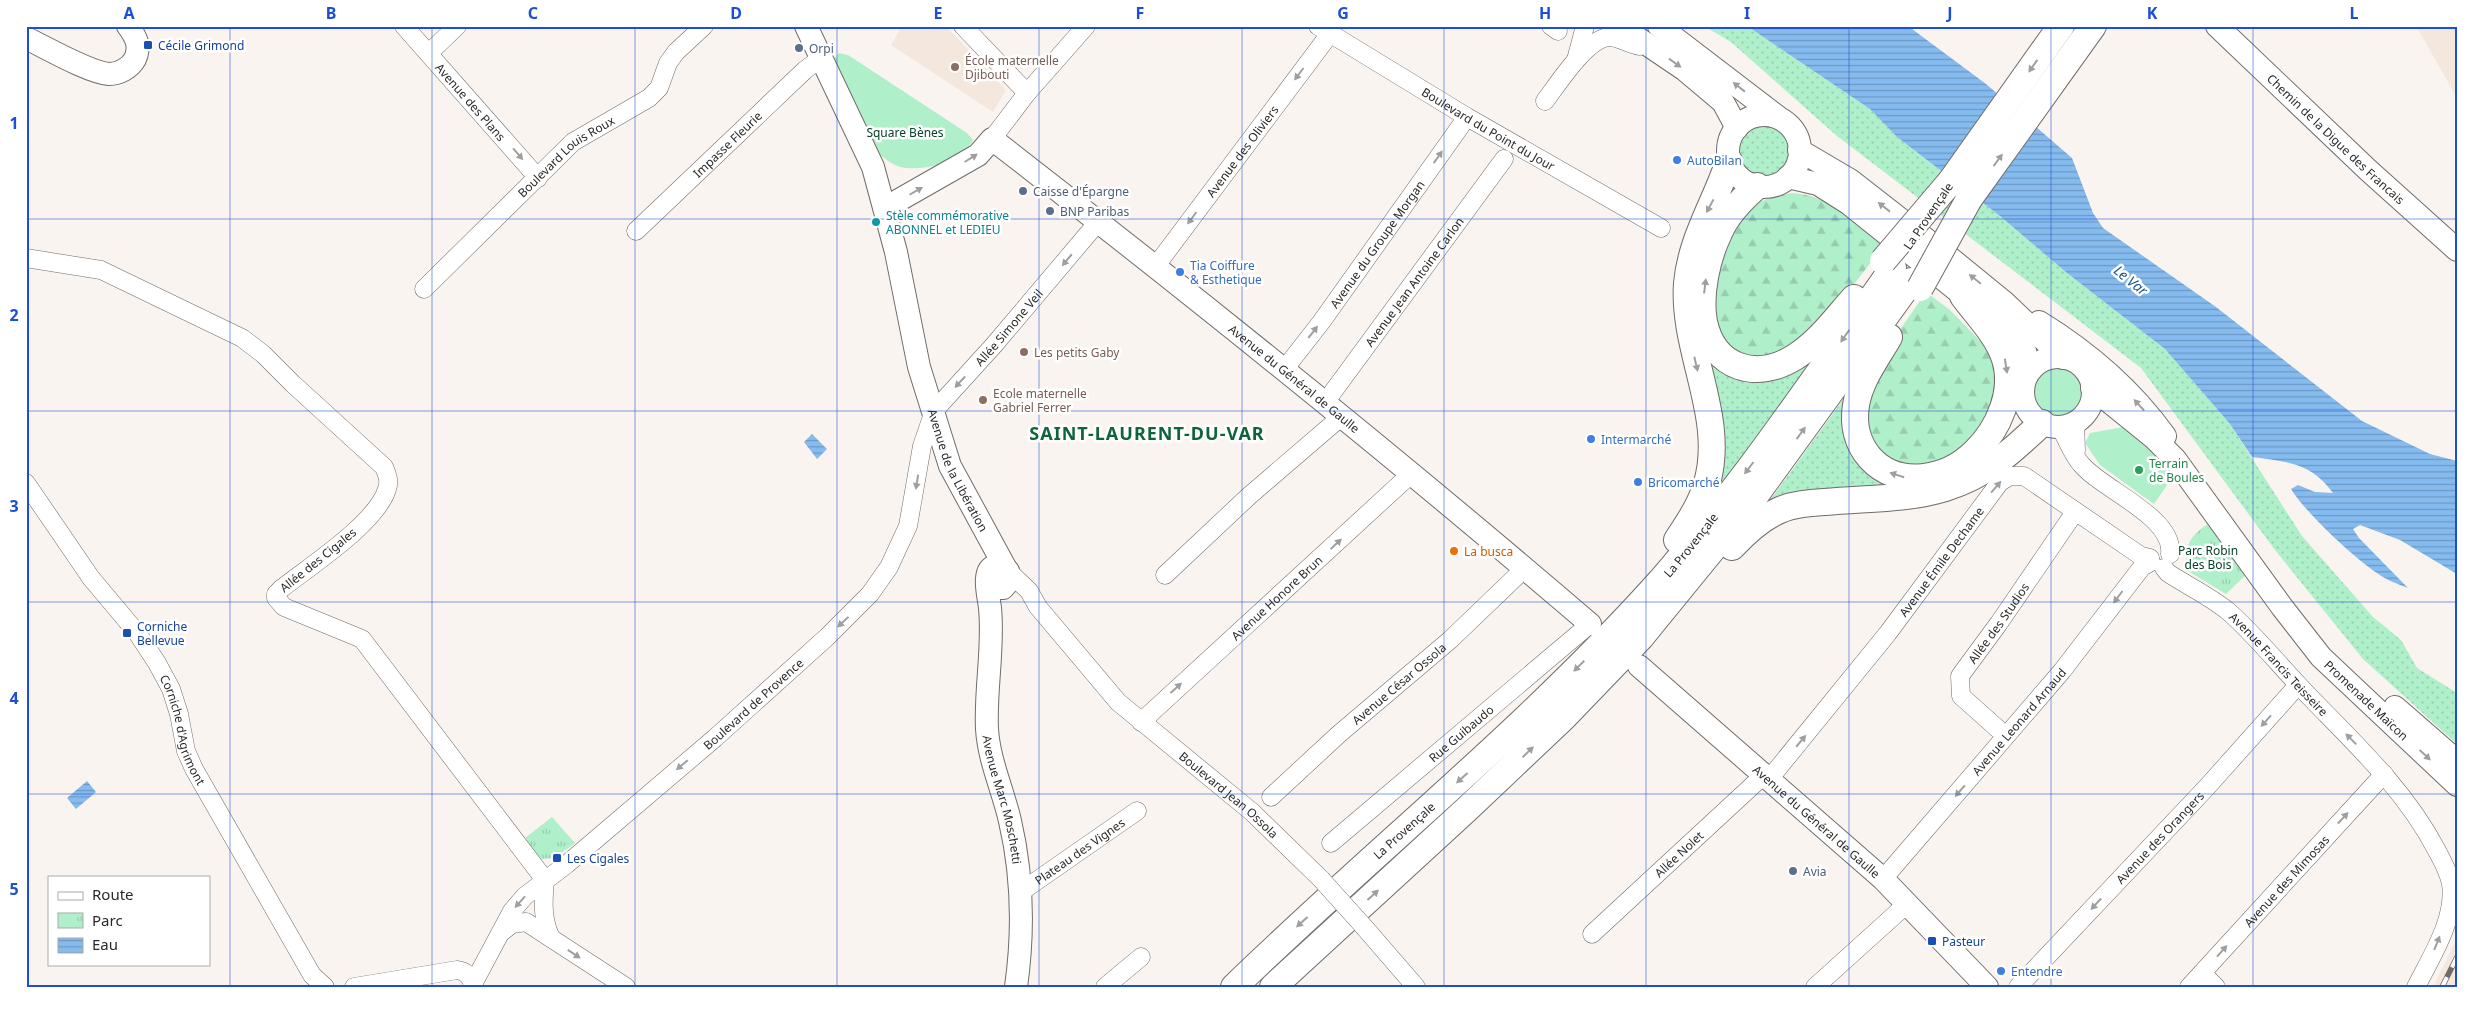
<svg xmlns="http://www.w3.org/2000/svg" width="2483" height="1013" font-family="'Noto Sans',sans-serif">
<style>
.built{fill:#f4e7dd}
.grass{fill:url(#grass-dots)}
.forest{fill:url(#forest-firs)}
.park{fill:url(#park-tufts)}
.garden{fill:#afefca}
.water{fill:url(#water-rules)}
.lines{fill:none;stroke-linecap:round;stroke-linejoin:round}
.minor-casing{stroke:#726c69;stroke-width:19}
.major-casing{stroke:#726c69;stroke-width:24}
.highway-casing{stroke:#726c69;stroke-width:28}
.minor{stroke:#fff;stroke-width:18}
.major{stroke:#fff;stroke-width:22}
.highway{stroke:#fff;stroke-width:26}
.rail-casing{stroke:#6e6b68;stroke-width:5.5}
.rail{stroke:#fff;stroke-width:4;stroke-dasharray:11;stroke-linecap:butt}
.minor-bridge-casing{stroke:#726c69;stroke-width:19;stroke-linecap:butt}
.highway-bridge-casing{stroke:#726c69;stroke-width:28;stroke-linecap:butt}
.minor-bridge{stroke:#fff;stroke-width:18}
.highway-bridge{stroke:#fff;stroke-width:26}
.oneway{fill:#a09f9e}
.grid{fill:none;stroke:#1d4ed8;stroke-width:1;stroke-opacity:0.55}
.transit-dot{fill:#1a4fb4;stroke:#fff;stroke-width:2}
.service-dot{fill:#5c6f8a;stroke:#fff;stroke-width:2}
.education-dot{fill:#8d6e63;stroke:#fff;stroke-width:2}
.shop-dot{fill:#3f7fe0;stroke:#fff;stroke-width:2}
.culture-dot{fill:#0f9aa8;stroke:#fff;stroke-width:2}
.leisure-dot{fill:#2e9e5b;stroke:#fff;stroke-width:2}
.food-dot{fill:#e8710a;stroke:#fff;stroke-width:2}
.labels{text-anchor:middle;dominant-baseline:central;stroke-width:5;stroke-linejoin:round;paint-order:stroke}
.transit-label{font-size:12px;fill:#164399;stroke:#fff;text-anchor:start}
.service-label{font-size:12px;fill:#4e5e75;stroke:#fff;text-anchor:start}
.education-label{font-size:12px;fill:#785e54;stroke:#fff;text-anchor:start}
.street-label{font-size:12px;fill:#2c2a28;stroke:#fff}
.park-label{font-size:12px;fill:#054228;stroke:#fff}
.shop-label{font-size:12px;fill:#366cbe;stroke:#fff;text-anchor:start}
.culture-label{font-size:12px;fill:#0d838f;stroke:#fff;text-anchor:start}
.leisure-label{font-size:12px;fill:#27864d;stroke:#fff;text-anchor:start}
.food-label{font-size:12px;fill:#c56008;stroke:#fff;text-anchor:start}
.water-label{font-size:14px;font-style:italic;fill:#1c5586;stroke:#fff}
.district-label{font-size:18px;font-weight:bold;letter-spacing:1px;fill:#10643d;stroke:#fff}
.neatline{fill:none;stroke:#1d4ed8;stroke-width:2}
.grid-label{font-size:16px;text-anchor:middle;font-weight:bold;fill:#1d4ed8}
</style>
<defs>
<pattern id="grass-dots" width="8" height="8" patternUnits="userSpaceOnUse" patternTransform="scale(1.25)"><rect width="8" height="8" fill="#afefca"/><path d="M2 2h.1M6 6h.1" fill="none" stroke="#97cdae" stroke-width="1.8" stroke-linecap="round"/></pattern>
<pattern id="forest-firs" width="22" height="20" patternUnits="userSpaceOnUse" patternTransform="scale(1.25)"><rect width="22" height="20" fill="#afefca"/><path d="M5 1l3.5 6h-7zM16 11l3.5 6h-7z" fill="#97cdae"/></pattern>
<pattern id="park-tufts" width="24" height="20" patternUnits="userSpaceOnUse" patternTransform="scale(1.25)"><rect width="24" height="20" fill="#afefca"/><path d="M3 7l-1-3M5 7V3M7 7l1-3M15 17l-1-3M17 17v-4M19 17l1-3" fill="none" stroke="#97cdae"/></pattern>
<pattern id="water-rules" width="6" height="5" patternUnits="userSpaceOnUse" patternTransform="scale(1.25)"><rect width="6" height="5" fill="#85bbef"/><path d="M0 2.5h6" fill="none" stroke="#6d98c2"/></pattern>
</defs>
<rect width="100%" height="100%" fill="#faf4f0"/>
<path class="built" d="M902,26H946L1006,90L993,112L891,45Z
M2413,26H2457V98L2419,31Z
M2457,939V987H2433L2451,950Z"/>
<path class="grass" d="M1704,26H1747L1870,109L1897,137L2000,216L2067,273L2165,349L2230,424L2302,536L2373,617L2401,640L2417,668L2457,693V744L2363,659L2275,550L2141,368L1837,136L1731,42Z
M1738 152a26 26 0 1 1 52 0a26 26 0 1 1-52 0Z
M1729,179L1743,190L1824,347L1707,505L1695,341Z
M1853,386L1848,431L1991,450L2024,420L2031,425L1954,480L1768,503Z"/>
<path class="forest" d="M1792,193C1829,195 1856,222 1885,244L1842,300L1781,355L1745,357L1723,343L1711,304L1725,243L1751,205L1775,196Z
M1926,292L1950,310L1989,350L1996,367L1994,404L1986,420L1953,455L1915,469L1876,454L1862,415L1895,337Z"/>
<path class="park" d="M2211,522L2248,573L2226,594L2188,571C2184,545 2189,536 2211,522Z
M552,817L575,843L554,858L540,859L525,838Z"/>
<path class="garden" d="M839,53L848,55L967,133L973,140C962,162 924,172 900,167C891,164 884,158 877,152L834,59Z
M2033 392a26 26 0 1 1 52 0a26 26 0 1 1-52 0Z
M2124,427L2151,446L2174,475L2154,504L2100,465L2085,443L2090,433Z"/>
<path class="water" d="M1747,26H1908L1986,84L2072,158L2093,213L2103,228L2216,307L2362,421L2430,454L2457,461V574L2400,540L2360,525L2353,529L2359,538L2408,588C2398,584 2386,580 2377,573C2354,558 2305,512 2291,489L2298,485L2315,492L2333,493C2311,462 2287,462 2252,457L2230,424L2165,349L2067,273L2000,216L1897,137L1870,109Z
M812,434L827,449L817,459L804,442Z
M87,781L96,792L76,809L67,798Z"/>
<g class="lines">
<defs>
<g id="minor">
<path id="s1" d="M404,26L538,178"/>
<path d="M963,26L1027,93"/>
<path id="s2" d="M1318,26L1467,117L1661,228"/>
<path d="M1551,26L1558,31"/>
<path d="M429,53L457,26"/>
<path d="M1576,60L1585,26"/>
<path d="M1545,101C1558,84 1588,36 1611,37C1621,38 1630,45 1640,46"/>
<path d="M992,139L1027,93L1086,26"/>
<path id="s3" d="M636,231L805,70L821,58"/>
<path d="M26,258L101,270L242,338L263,354L293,384L384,467C387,474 390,481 387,489C377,523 310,566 281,589L276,594V598L284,607L362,639L545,880"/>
<path id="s4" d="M1155,267L1329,35"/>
<path id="s5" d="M424,289L573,142L649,98L659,88L668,63L676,52L704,26"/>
<path id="s6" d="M1283,371L1322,321L1467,117"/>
<path id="s7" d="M1324,404L1504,159"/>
<path d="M2075,422L2076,451"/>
<path d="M2060,427C2067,439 2072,454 2081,464C2101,489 2175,517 2170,554"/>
<path id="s8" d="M26,483L91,578L138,634L157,663L171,689L179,714L186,751L194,769L312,975L325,987"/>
<path id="s9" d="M2164,568L2168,573C2188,586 2211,597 2229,612C2256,636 2280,666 2305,692C2352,741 2404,788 2436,849C2442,860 2449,872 2451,884C2456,919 2431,957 2416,987"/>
<path id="s10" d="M1008,571L1029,591L1038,607L1118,702L1252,812L1321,879"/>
<path d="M1165,575L1249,496L1341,417"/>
<path id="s11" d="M1141,722L1411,474"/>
<path id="s12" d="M1998,729L1961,696L1960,676L1999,623L2075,512"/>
<path id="s13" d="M1770,778L1888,633L2000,482L2010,476H2024L2141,556L2150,558"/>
<path id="s14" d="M1271,797L1339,734L1450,640L1525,568"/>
<path id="s15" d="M1331,843L1590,624"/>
<path id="s16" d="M1883,879L2062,671L2142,567L2151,562"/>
<path d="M545,880C543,901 542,919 551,938"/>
<path id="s17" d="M1022,891L1137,811"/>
<path d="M1365,928L1416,987"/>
<path d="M503,931L512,924L526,922L626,987"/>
<path id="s18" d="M1592,934L1765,774"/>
<path d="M2202,973L2216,987"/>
<path id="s19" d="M473,984L512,911L525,896L567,864L715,738L827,637L870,594L889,567L908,526L922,446L934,411L994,345L1098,222"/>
<path d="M354,987L457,970C466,971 472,977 473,987"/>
<path d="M1105,987L1141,957"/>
<path d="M1815,987L1908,903"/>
<path id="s20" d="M2018,987L2207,787L2298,685"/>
<path id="s21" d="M2189,987L2384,774"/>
</g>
<g id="major">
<path id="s22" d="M806,26L873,167L896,252L919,367L950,466L1006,569"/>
<path d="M1620,26L1685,70L1723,102L1737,128"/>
<path d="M1659,26L1778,117"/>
<path id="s23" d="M2217,26L2368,170L2457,250"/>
<path d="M26,38C45,47 90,73 109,74C119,74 130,68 135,59C141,46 136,37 128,26"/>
<circle cx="1764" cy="151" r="36"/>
<path d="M1799,150L1850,180L1950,258L2004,302L2063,358"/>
<path d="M1788,177L1818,184L1848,203L2009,332L2025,351L2030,370"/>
<path id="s24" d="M885,208L978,155L992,139C1195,296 1395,457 1590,624"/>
<path d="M2039,322C2088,352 2131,389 2165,436"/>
<circle cx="2058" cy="392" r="35"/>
<path id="s25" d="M2092,388L2154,438L2175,459L2282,607L2321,657L2457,785"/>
<path id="s26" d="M987,581L992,587L1003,588L1009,581L1008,571C1005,567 1001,565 995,566C981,570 989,597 990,608C994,648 985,689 987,729C989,761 1003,790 1010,821C1023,877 1024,930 1016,987"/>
<path id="s27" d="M1639,666L1883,879L1987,987"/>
<path d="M2395,707L2457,761"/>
</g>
<g id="highway">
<path d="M1951,181L2061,26"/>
<path d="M1757,186C1742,199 1727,214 1719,233C1707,258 1699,294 1704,322C1714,369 1757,381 1795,357C1819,342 1836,318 1854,298"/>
<path d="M1969,199L2093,26"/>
<path d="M1889,337C1877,358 1860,380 1856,405C1853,424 1857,443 1870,458C1898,489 1947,480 1975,452C1999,429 2015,391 2005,359C1998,336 1977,315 1963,296"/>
<path d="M1677,540C1689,522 1701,504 1707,483C1726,416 1682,351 1687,283C1691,239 1715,203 1729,161"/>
<path d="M1732,547C1746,532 1761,518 1780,510C1794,504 1810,503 1825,502C1865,498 1906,500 1945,488C1987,475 2011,452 2042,423"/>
<path id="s28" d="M1234,987C1373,852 1525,731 1655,587C1689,550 1719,508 1750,468C1799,402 1846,335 1893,268"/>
<path d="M1273,987L1467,809L1564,717L1641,637L1747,507L1911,281"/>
</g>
</defs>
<use href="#minor" class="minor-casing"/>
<use href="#major" class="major-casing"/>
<use href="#highway" class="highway-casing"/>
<use href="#minor" class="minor"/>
<use href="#major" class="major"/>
<use href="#highway" class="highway"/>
<defs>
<path id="rail" d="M2442,987L2457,957"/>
</defs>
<use href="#rail" class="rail-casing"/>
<use href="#rail" class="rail"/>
<defs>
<path id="minor-bridge" d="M1321,879L1365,928"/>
<path id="highway-bridge" d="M1883,261L1951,181
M1920,288L1969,199"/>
</defs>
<use href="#minor-bridge" class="minor-bridge-casing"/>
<use href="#highway-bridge" class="highway-bridge-casing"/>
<use href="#minor-bridge" class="minor-bridge"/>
<use href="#highway-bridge" class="highway-bridge"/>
</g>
<defs><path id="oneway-solid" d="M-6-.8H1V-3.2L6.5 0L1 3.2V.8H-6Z" transform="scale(1.25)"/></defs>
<g class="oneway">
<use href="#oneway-solid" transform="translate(1675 63) rotate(36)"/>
<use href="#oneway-solid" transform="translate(2033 66) rotate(125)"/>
<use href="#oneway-solid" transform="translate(1299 74) rotate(127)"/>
<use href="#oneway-solid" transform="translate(1739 87) rotate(-142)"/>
<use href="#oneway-solid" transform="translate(518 154) rotate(49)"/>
<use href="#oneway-solid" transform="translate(1438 157) rotate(-55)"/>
<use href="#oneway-solid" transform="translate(971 158) rotate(-32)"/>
<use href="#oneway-solid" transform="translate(1998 160) rotate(-54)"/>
<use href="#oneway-solid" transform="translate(916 191) rotate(-30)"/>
<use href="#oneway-solid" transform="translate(1710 206) rotate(118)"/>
<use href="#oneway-solid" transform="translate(1884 207) rotate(-142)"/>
<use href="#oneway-solid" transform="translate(1192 218) rotate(127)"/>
<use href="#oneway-solid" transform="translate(1067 260) rotate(130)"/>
<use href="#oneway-solid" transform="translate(1975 279) rotate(-141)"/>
<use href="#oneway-solid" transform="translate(1705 286) rotate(-83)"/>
<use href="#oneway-solid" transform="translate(1313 332) rotate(-52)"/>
<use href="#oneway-solid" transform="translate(1845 336) rotate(125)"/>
<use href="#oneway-solid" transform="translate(1696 364) rotate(77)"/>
<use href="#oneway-solid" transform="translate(2006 366) rotate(81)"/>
<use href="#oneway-solid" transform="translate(960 382) rotate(133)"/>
<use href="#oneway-solid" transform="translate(2139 405) rotate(-133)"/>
<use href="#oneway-solid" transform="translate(1801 433) rotate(-54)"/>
<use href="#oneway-solid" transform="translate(1749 468) rotate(127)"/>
<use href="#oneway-solid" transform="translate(1897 475) rotate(-163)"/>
<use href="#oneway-solid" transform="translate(917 482) rotate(99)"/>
<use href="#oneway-solid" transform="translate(1996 487) rotate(-49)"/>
<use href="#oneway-solid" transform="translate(1336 544) rotate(-43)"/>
<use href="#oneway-solid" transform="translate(2118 597) rotate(127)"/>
<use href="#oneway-solid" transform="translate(843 622) rotate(137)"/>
<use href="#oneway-solid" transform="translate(1579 666) rotate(135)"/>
<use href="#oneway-solid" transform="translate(1176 688) rotate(-42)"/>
<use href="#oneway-solid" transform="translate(2266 721) rotate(132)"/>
<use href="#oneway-solid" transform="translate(2351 739) rotate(-134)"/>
<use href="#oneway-solid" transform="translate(1801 741) rotate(-50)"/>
<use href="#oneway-solid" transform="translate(1528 752) rotate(-44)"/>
<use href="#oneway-solid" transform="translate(2425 755) rotate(43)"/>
<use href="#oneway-solid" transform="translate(682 765) rotate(140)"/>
<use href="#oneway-solid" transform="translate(1462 778) rotate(138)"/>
<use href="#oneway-solid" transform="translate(1960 791) rotate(131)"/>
<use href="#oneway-solid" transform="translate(2343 818) rotate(-47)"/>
<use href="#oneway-solid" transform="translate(1373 895) rotate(-42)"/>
<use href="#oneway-solid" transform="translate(520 902) rotate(132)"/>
<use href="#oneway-solid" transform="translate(2096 904) rotate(133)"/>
<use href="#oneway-solid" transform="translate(1302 922) rotate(138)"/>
<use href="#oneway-solid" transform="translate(2437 943) rotate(-68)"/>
<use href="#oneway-solid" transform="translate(2222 951) rotate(-48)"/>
<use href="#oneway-solid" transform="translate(574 954) rotate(33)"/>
</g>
<path class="grid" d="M230,26V987M432,26V987M635,26V987M837,26V987M1039,26V987M1242,26V987M1444,26V987M1646,26V987M1849,26V987M2051,26V987M2253,26V987M26,219H2457M26,411H2457M26,602H2457M26,794H2457"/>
<g class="transit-dot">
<rect x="143" y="40" width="10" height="10" rx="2.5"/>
<rect x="122" y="628" width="10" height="10" rx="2.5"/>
<rect x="552" y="853" width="10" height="10" rx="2.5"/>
<rect x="1927" y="936" width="10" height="10" rx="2.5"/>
</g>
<g class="service-dot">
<circle cx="799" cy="48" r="5"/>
<circle cx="1023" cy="191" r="5"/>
<circle cx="1050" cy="211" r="5"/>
<circle cx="1793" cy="871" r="5"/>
</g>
<g class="education-dot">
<circle cx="955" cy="67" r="5"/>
<circle cx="1024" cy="352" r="5"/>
<circle cx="983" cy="400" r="5"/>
</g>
<g class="shop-dot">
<circle cx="1677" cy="160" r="5"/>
<circle cx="1180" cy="272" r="5"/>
<circle cx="1591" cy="439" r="5"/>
<circle cx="1638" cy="482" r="5"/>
<circle cx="2001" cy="971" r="5"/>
</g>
<circle class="culture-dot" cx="876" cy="222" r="5"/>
<circle class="leisure-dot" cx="2139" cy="470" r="5"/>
<circle class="food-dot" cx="1454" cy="551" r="5"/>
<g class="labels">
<g class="transit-label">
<text x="158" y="45">Cécile Grimond</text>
<text x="137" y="626">Corniche<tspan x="137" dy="14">Bellevue</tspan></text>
<text x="567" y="858">Les Cigales</text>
<text x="1942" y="941">Pasteur</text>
</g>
<g class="service-label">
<text x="809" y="48">Orpi</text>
<text x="1033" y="191">Caisse d'Épargne</text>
<text x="1060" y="211">BNP Paribas</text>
<text x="1803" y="871">Avia</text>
</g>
<g class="education-label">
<text x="965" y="60">École maternelle<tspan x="965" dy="14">Djibouti</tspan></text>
<text x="1034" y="352">Les petits Gaby</text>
<text x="993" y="393">Ecole maternelle<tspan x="993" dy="14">Gabriel Ferrer</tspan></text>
</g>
<g class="street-label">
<text stroke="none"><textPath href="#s1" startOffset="101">Avenue des Plans</textPath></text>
<text stroke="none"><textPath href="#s2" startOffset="199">Boulevard du Point du Jour</textPath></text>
<text stroke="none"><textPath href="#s23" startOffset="164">Chemin de la Digue des Francais</textPath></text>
<text stroke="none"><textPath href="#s3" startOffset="126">Impasse Fleurie</textPath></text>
<text stroke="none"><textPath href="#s4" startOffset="145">Avenue des Oliviers</textPath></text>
<text stroke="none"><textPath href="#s5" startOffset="195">Boulevard Louis Roux</textPath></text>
<text transform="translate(1928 216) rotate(-56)">La Provençale</text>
<text stroke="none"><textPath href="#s6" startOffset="158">Avenue du Groupe Morgan</textPath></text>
<text stroke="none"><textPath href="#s7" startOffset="152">Avenue Jean Antoine Carlon</textPath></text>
<text stroke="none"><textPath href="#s19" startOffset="870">Allée Simone Veil</textPath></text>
<text stroke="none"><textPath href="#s24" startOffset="514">Avenue du Général de Gaulle</textPath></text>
<text stroke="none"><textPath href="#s22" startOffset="472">Avenue de la Libération</textPath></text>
<text stroke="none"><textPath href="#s28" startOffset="636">La Provençale</textPath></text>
<text transform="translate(318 560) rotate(-39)">Allée des Cigales</text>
<text stroke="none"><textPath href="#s13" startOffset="276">Avenue Émile Dechame</textPath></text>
<text stroke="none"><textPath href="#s11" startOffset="184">Avenue Honore Brun</textPath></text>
<text stroke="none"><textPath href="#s12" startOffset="135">Allée des Studios</textPath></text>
<text stroke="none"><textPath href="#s9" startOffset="151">Avenue Francis Teisseire</textPath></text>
<text stroke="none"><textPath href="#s14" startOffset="171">Avenue César Ossola</textPath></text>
<text stroke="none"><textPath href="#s25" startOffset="418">Promenade Maïcon</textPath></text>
<text stroke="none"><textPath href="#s19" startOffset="401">Boulevard de Provence</textPath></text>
<text stroke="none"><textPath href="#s16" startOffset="208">Avenue Leonard Arnaud</textPath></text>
<text stroke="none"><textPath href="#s8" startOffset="295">Corniche d'Agrimont</textPath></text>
<text stroke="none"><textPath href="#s15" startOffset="170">Rue Guibaudo</textPath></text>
<text stroke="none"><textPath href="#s10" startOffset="316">Boulevard Jean Ossola</textPath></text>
<text stroke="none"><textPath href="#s26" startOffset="292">Avenue Marc Moschetti</textPath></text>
<text stroke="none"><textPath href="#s27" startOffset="236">Avenue du Général de Gaulle</textPath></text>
<text stroke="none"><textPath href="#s28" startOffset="231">La Provençale</textPath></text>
<text stroke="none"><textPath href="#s20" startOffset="206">Avenue des Orangers</textPath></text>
<text stroke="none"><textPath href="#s17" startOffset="70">Plateau des Vignes</textPath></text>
<text stroke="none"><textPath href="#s18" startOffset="118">Allée Nolet</textPath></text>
<text stroke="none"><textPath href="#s21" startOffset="144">Avenue des Mimosas</textPath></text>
</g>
<g class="park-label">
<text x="905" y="132">Square Bènes</text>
<text x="2208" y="550">Parc Robin<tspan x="2208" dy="14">des Bois</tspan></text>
</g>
<g class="shop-label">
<text x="1687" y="160">AutoBilan</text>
<text x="1190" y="265">Tia Coiffure<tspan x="1190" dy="14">&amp; Esthetique</tspan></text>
<text x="1601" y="439">Intermarché</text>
<text x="1648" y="482">Bricomarché</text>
<text x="2011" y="971">Entendre</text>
</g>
<g class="culture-label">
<text x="886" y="215">Stèle commémorative<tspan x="886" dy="14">ABONNEL et LEDIEU</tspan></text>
</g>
<g class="leisure-label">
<text x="2149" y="463">Terrain<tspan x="2149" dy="14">de Boules</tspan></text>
</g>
<g class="food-label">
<text x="1464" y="551">La busca</text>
</g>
<g class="water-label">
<text transform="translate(2131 280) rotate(39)">Le Var</text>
</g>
<g class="district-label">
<text x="1147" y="433">SAINT-LAURENT-DU-VAR</text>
</g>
</g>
<rect width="2483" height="1013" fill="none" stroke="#ffffff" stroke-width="55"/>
<rect x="48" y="876" width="162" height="90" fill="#ffffff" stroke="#abaaa9"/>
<rect x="58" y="892" width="25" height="8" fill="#ffffff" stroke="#abaaa9"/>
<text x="92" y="900" font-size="15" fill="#2c2a28">Route</text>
<rect x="58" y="913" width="25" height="15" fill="url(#park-tufts)" stroke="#abaaa9"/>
<text x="92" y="926" font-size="15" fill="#2c2a28">Parc</text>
<rect x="58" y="938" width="25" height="15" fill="url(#water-rules)" stroke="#abaaa9"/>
<text x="92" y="950" font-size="15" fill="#2c2a28">Eau</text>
<rect x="28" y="28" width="2428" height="958" class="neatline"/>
<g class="grid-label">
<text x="129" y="19">A</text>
<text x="331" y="19">B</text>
<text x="533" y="19">C</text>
<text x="736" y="19">D</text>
<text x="938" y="19">E</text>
<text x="1140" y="19">F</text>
<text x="1343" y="19">G</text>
<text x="1545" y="19">H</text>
<text x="1747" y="19">I</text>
<text x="1950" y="19">J</text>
<text x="2152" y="19">K</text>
<text x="2354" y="19">L</text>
<text x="14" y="129">1</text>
<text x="14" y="321">2</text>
<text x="14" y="512">3</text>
<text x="14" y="704">4</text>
<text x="14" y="895">5</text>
</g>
</svg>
